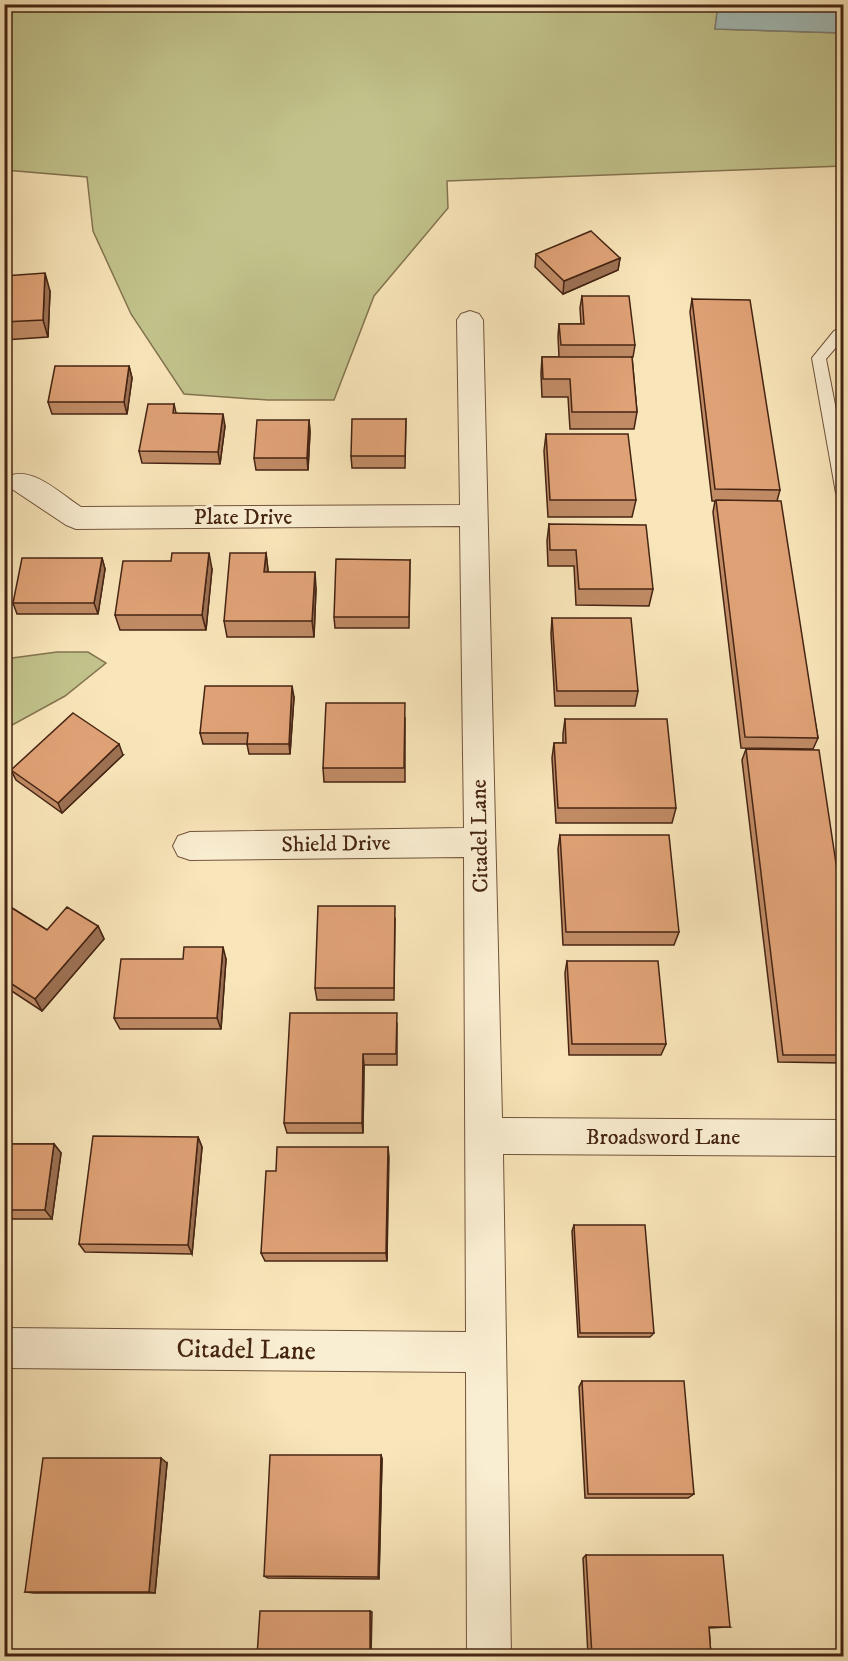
<svg xmlns="http://www.w3.org/2000/svg" width="848" height="1661" font-family="'IM FELL DW Pica',serif">
<style>
.green{fill:#c2c38c;stroke:#847450;stroke-width:1.5}
.water{fill:#a2bdba;stroke:#7d8077;stroke-width:1.5}
.lines{fill:none;stroke-linecap:round;stroke-linejoin:round}
.service-casing{stroke:#72543c;stroke-width:2}
.minor-casing{stroke:#72543c;stroke-width:2}
.service{fill:#faeed2;fill-rule:evenodd}
.minor{fill:#faeed2;fill-rule:evenodd}
.wall{fill:#c08b65;stroke:#452413;stroke-width:1.5}
.shaded-wall{fill:#9c7153;stroke:#452413;stroke-width:1.5}
.building{fill:#dfa276;stroke:#452413;stroke-width:1.5}
.labels{text-anchor:middle;dominant-baseline:central;stroke-width:6;stroke-linejoin:round;paint-order:stroke}
.street-label{font-size:22px;fill:#452413;stroke:#faeed2}
.near-street-label{font-size:27px;fill:#452413;stroke:#faeed2}
</style>
<rect width="100%" height="100%" fill="#f8e5b9"/>
<filter id="stains"><feTurbulence type="fractalNoise" baseFrequency=".00333" numOctaves="4"/><feColorMatrix values="0 0 0 0 .2 0 0 0 0 .09 0 0 0 0 .02 0 0 0 .5 -.17"/></filter>
<radialGradient id="worn" r=".72"><stop offset=".6" stop-color="#630" stop-opacity="0"/><stop offset="1" stop-color="#630" stop-opacity=".3"/></radialGradient>
<path class="green" d="M4,5H718L715,29L843,33V166L447,181L448,208L374,296L334,400H268L184,394L131,314L93,231L87,177L5,170Z
M57,652H88L106,663L65,696L5,729V659Z"/>
<path class="water" d="M718,5H843V33L715,29Z"/>
<g class="lines">
<defs>
<path id="service" d="M839,329L844,330V338L826,359L844,450V498L836,493L812,358L834,331Z"/>
<path id="minor" d="M470,311L479,314L483,320L502,1118L844,1120V1156L503,1154L511,1656H467L466,1372L4,1368V1328L466,1332L464,857L190,860L178,856L173,846L178,836L190,832L464,828L460,526L76,529L66,525L12,489L8,482L12,475C35,468 62,495 81,507L460,505L457,320L461,314Z"/>
</defs>
<use href="#service" class="service-casing"/>
<use href="#minor" class="minor-casing"/>
<use href="#service" class="service"/>
<use href="#minor" class="minor"/>
</g>
<path class="wall" d="M536,254L620,258L618,270L563,294L535,267Z
M4,276L50,291L48,337L4,340Z
M582,296L635,345L633,357H632L637,412L634,429H570L568,397H542L541,374L542,357H559L558,336L559,324H581L580,308Z
M692,299L780,490L777,501L818,738L813,749L741,748L713,512L715,501H712L690,312Z
M129,366L132,378L127,414H52L48,402Z
M174,404L176,413L225,426L220,464L142,463L139,451Z
M406,419L405,468H352L351,456Z
M309,420L310,432L308,470H256L254,458Z
M546,434L636,500L632,517H548L544,451Z
M549,524L653,589L649,606L576,605L574,566H548L547,541Z
M266,553L268,572L316,588L314,637H227L224,621Z
M102,558L105,569L98,614H17L13,603Z
M410,560L409,628H335L334,617Z
M212,569L206,630H120L115,615Z
M552,618L638,691L635,706H555L551,634Z
M294,697L290,754H249L247,744H203L200,733Z
M405,718V782H324L323,768Z
M565,719L676,808L672,823H556L552,758L554,743H563V734Z
M746,749L843,910V1063L778,1062L742,760Z
M123,755L62,813L16,780L11,770Z
M560,835L679,932L674,945H563L558,849Z
M4,903L47,930L98,926L104,939L42,1011L4,986Z
M395,919L394,1000H317L315,988Z
M226,959L221,1029H120L114,1018Z
M567,961L666,1044L661,1055H569L565,973Z
M397,1024V1065H364L363,1133H287L284,1123Z
M198,1137L202,1147L192,1254L85,1252L79,1244Z
M4,1144H54L61,1153L52,1219H4Z
M388,1147L387,1261H265L261,1253Z
M574,1225L654,1333L650,1337H578L572,1231Z
M582,1381L694,1494L688,1498H585L579,1387Z
M381,1455L382,1459L379,1579L268,1578L264,1576Z
M167,1463L155,1593H34L25,1592Z
M586,1555L730,1627L709,1628L711,1656H588L583,1558Z"/>
<path class="shaded-wall" d="M620,258L618,270L563,294L564,281Z
M45,273L50,291L48,337L43,320Z
M129,366L132,378L127,414L124,402Z
M223,414L225,426L220,464L218,452Z
M309,420L310,432L308,470L307,458Z
M209,553L212,569L206,630L202,615Z
M266,553L268,569L267,588L264,572Z
M102,558L105,569L98,614L94,603Z
M315,572L316,588L314,637L312,621Z
M292,686L294,697L290,754L289,744Z
M119,744L123,755L62,813L58,803Z
M98,926L104,939L42,1011L35,999Z
M223,947L226,959L221,1029L217,1018Z
M363,1054L364,1065L363,1133L362,1123Z
M198,1137L202,1147L192,1254L188,1245Z
M54,1144L61,1153L52,1219L45,1210Z
M388,1147L389,1157L387,1261L386,1253Z
M381,1455L382,1459L379,1579L378,1577Z
M161,1458L167,1463L155,1593L149,1592Z
M370,1611L372,1612L371,1656H370Z"/>
<path class="building" d="M591,231L620,258L564,281L536,254Z
M45,273L43,320L4,322V276Z
M582,296H629L635,345H561L559,324H584Z
M692,299L750,300L780,490L715,489Z
M542,357H632L637,412H572L570,379H543Z
M55,366H129L124,402H48Z
M148,404H174L173,413L223,414L218,452L139,451Z
M352,419H406L405,456H351Z
M257,420H309L307,458H254Z
M546,434H628L636,500H550Z
M716,500L781,501L818,738L745,737Z
M549,524L646,525L653,589H579L576,550H550Z
M172,553H209L202,615H115L123,561H171Z
M230,553H266L264,572H315L312,621H224Z
M22,558H102L94,603H13Z
M336,559L410,560L409,617H334Z
M552,618H631L638,691H557Z
M205,686H292L289,744H247L248,733H200Z
M326,703H405L404,768H323Z
M73,713L119,744L58,803L11,770Z
M565,719H667L676,808H558L554,743H566Z
M746,749L819,750L843,910V1055H783Z
M560,835H669L679,932H566Z
M4,903L47,930L67,907L98,926L35,999L4,979Z
M318,906H395L394,988H315Z
M184,947H223L217,1018H114L121,959H183Z
M567,961H658L666,1044H572Z
M290,1013H397L396,1054H363L362,1123H284Z
M93,1136L198,1137L188,1245L79,1244Z
M4,1144H54L45,1210H4Z
M277,1147H388L386,1253H261L266,1171H276Z
M574,1225H645L654,1333H580Z
M582,1381H684L694,1494H588Z
M270,1455H381L378,1577L264,1576Z
M43,1458H161L149,1592H25Z
M586,1555H723L730,1627H709L711,1656H592Z
M260,1611H370V1656H257Z"/>
<g class="labels">
<g class="street-label">
<text x="243" y="517">Plate Drive</text>
<text transform="translate(480 836) rotate(-91)">Citadel Lane</text>
<text transform="translate(336 844) rotate(-1)">Shield Drive</text>
<text x="663" y="1137">Broadsword Lane</text>
</g>
<g class="near-street-label">
<text transform="translate(246 1350) rotate(1)">Citadel Lane</text>
</g>
</g>
<rect width="848" height="1661" fill="none" stroke="#f8e5b9" stroke-width="24"/>
<rect x="6" y="6" width="836" height="1649" fill="none" stroke="#452413" stroke-width="3"/>
<rect x="12" y="12" width="824" height="1637" fill="none" stroke="#452413" stroke-width="1.5"/>
<rect width="100%" height="100%" filter="url(#stains)"/>
<rect width="100%" height="100%" fill="url(#worn)"/>
</svg>
